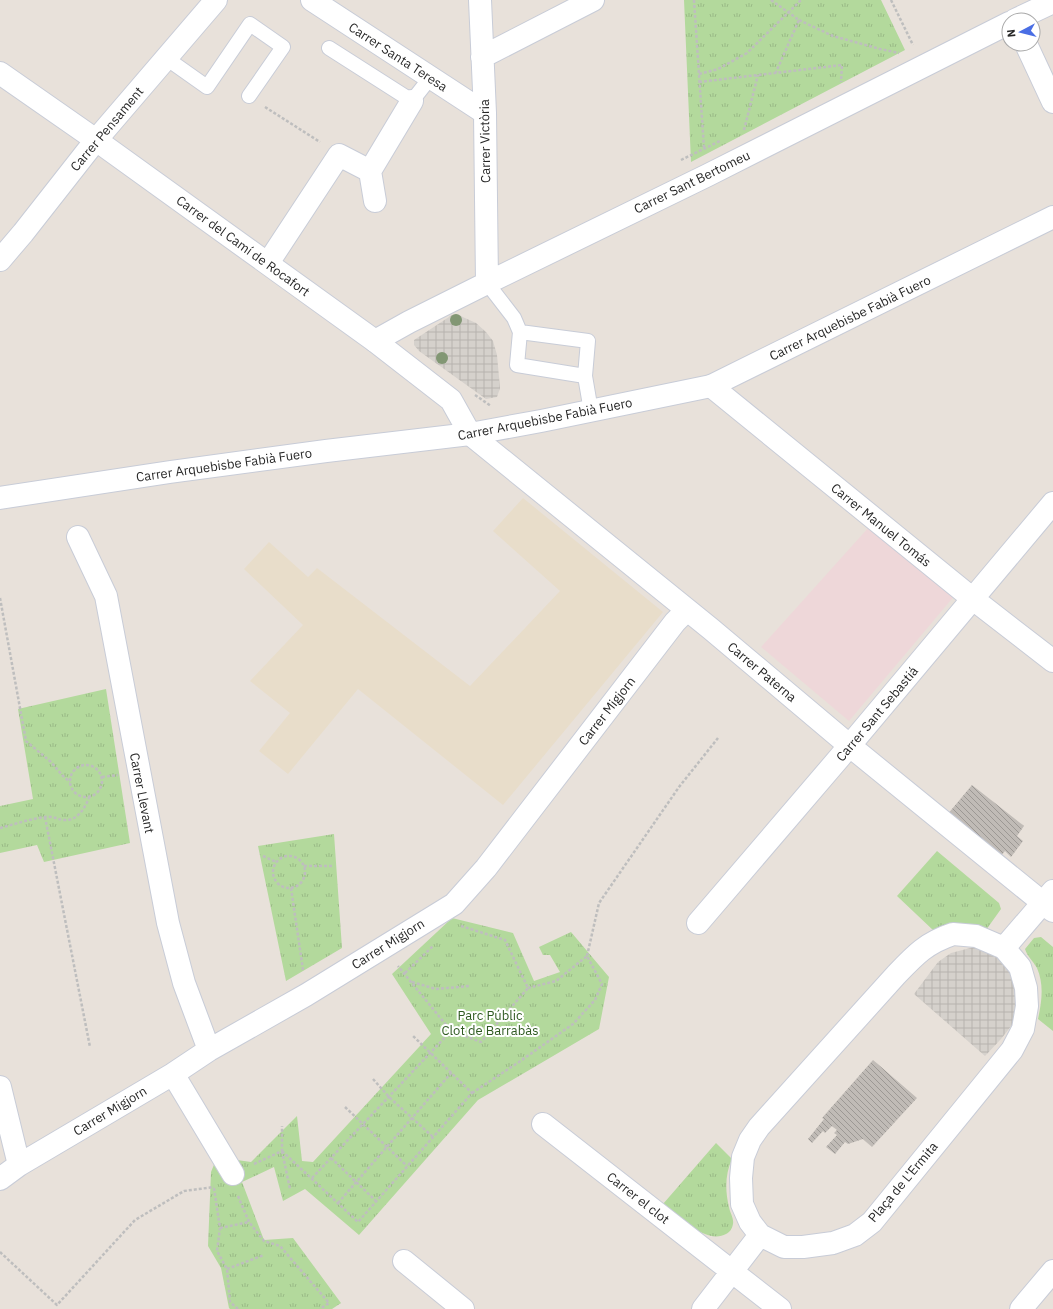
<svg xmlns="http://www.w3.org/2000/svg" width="1053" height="1309" font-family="'IBM Plex Sans',sans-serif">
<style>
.education{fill:#e8ddca}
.medical{fill:#eed7d9}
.park{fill:url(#park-tufts)}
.plaza{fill:url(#plaza-grid)}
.building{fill:url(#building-back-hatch)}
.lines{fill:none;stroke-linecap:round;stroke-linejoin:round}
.lane-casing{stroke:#c8ccd7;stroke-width:16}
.street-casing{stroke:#c8ccd7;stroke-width:24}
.secondary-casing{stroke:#c8ccd7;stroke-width:24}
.path{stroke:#bebebe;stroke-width:2.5;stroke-dasharray:3 2;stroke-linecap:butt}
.lane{stroke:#fff;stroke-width:14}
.street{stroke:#fff;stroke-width:22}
.secondary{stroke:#fff;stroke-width:22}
.tree{fill:#829774}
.labels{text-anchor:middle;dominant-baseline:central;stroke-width:4;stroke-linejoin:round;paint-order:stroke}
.street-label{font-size:13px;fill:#272727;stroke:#fff}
.park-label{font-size:13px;fill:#2f5a21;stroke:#fff}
</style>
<defs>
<pattern id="park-tufts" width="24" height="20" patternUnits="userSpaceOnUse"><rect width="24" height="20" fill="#b3d99c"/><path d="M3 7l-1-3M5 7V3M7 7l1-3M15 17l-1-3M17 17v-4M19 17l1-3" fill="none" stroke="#9aba86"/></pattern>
<pattern id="plaza-grid" width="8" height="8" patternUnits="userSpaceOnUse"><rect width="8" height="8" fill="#d5d1cc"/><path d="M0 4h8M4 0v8" fill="none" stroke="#b7b3af"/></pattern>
<pattern id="building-back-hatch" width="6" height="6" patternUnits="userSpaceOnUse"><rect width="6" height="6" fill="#c0bbb6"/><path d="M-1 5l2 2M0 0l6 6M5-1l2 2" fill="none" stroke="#9c9894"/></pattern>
</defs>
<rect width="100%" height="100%" fill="#e8e1da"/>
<path class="education" d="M523,498L663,612L503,805L358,689L288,774L259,751L290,713L250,681L303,625L244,569L269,542L308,577L317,568L470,686L560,591L493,531Z"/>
<path class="medical" d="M869,527L956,594L849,721L761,647Z"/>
<path class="park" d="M684,0H881L905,50L691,162Z
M106,689L130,843L44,862L37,845L0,853V806L33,799L18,709Z
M334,834L342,948L286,981L258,846Z
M937,851L999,903L1001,909L986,930L934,931L897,896Z
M452,918L513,933L534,981L560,972L550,955H543L539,947L571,932L609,977L599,1029L478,1100L359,1235L305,1189L283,1201L274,1167L242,1182L264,1240L293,1238L341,1303L332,1309H230L229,1308L221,1268L208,1246L211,1172L220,1150L230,1159L251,1162L297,1116L302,1161L313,1162L431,1034L392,974Z
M1041,937L1053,947V1031L1038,1019C1042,1001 1044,984 1037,968C1033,961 1027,956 1025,949L1034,938Z
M716,1143L732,1159C725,1174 725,1191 729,1207C730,1213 734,1218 733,1224C732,1229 730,1232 726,1234C707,1245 677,1216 663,1204Z"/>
<path class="plaza" d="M456,314L476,323L486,332L493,341L497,355L500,388L497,397L486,399L419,351L414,345V340L452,315Z
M974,947H981L998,954L1016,981V1006L1012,1025L1001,1039L985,1056L914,994L938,962L951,953Z"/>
<path class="building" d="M972,785L1024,826L1017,836L1023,841L1011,857L1005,851L1000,857L947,815Z
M873,1060L917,1098L872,1147L863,1139L848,1144L845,1142L835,1154L826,1147L837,1135L834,1133L837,1130L832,1126L825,1133L823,1131L812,1143L808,1139L824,1119L822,1118Z"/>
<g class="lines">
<defs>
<path id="lane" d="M329,48L412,101L430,78
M166,58L207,87L250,24L283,47L249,96
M487,283L514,318L520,332L588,341L585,376L591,411
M520,332L517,365L585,376"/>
<path id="street" d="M312,0L485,113
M480,0L485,113L487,283
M1015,20L1053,2
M1026,44L1053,102
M482,57L593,0
M370,171L412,101
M0,260L23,233L96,140L216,0
M268,263L339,155L370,171L375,201
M375,341L409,322L487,283L708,175L1009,23
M711,386L973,599L1053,661
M470,434L711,629L850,746L1053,911
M78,537L106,596L168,923L184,983L209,1050
M698,923L840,757L1053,503
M953,934L976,936L1004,948L1020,967L1026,988L1027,1006L1023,1029L1012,1050L872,1222L855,1235L833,1243L803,1247H784L760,1235L750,1222L742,1204L741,1178L743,1157L750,1140L759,1127L896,975C915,955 926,943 953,934Z
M1004,948L1053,891
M173,1074L233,1174
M0,1087L19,1165
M543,1124L780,1309
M0,1179L19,1165L173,1074L209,1050L306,995L454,904L486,868L675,622L687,610
M404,1261L463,1309
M703,1309L760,1235
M1021,1309L1053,1271"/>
<path id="secondary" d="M0,73L96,140L375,341L451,400L470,434
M0,498L170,472L326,451L470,434L541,421L711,386L1053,217"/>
</defs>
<use href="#lane" class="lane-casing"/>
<use href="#street" class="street-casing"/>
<use href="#secondary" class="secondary-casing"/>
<path class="path" d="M694,0L704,148
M771,0L799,20L776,72
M891,0L913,45
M799,20L833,36L880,49L899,53
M699,74L718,69L747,53L801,0
M699,82L842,65L841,82
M265,107L320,142
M744,130L758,75
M681,160L720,141
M475,395L491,406
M0,598L26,741L51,762L62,775L70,782
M70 781a16 16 0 1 1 32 0a16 16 0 1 1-32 0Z
M102,777L118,775
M45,817L90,1047
M0,828C15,824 30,819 45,817C53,816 57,819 63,820C78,821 84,809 89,798
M263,856L276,862
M273 872a16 16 0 1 1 32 0a16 16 0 1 1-32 0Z
M304,866H334
M291,888L303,970
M587,956L599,903L679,787L718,738
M405,973L433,946
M412,982L436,989L470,986
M451,1031L481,1042L528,988L505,940L461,926
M373,1079L389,1097L433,1137
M472,1093L519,1062L573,1024L595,1000L602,984L587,956L556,981L528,988
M345,1107L407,1166
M282,1151L358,1222L472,1093L413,1036
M282,1151L290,1189
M331,1158L376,1201
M254,1164L282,1151V1126
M312,1178L451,1031L398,966
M214,1188L220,1228L217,1251L227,1269L230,1302L238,1309
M238,1196L249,1222L264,1241L280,1246L329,1303L320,1309
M338,1203L452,1072
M220,1228L249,1222
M0,1252L57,1305L135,1220L184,1191L214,1187
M227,1269L264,1255"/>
<use href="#lane" class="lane"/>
<use href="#street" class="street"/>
<use href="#secondary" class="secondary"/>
</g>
<g class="tree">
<circle cx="456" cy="320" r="6"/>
<circle cx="442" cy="358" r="6"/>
</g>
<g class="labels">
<g class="street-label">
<text transform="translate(398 57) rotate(33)">Carrer Santa Teresa</text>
<text transform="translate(107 129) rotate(-50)">Carrer Pensament</text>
<text transform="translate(485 141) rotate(-91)">Carrer Victòria</text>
<text transform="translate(692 182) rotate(-26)">Carrer Sant Bertomeu</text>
<text transform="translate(243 246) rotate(36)">Carrer del Camí de Rocafort</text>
<text transform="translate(850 318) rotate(-26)">Carrer Arquebisbe Fabià Fuero</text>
<text transform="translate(545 419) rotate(-11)">Carrer Arquebisbe Fabià Fuero</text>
<text transform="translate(224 465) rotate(-8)">Carrer Arquebisbe Fabià Fuero</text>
<text transform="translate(881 525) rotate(39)">Carrer Manuel Tomás</text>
<text transform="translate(762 672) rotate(40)">Carrer Paterna</text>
<text transform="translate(607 711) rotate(-52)">Carrer Migjorn</text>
<text transform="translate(877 714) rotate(-50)">Carrer Sant Sebastiá</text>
<text transform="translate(142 793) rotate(79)">Carrer Llevant</text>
<text transform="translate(388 944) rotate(-32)">Carrer Migjorn</text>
<text transform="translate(110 1111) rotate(-31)">Carrer Migjorn</text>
<text transform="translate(903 1182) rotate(-50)">Plaça de L'Ermita</text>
<text transform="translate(638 1198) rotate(38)">Carrer el clot</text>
</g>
<g class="park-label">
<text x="490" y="1015">Parc Públic<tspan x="490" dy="15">Clot de Barrabàs</tspan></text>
</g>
</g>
<g transform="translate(1021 32) rotate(263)"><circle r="19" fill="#ffffff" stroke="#a9a9a9"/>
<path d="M0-3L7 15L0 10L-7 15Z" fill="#4a6ee4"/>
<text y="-6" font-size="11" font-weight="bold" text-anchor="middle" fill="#272727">N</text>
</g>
</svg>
